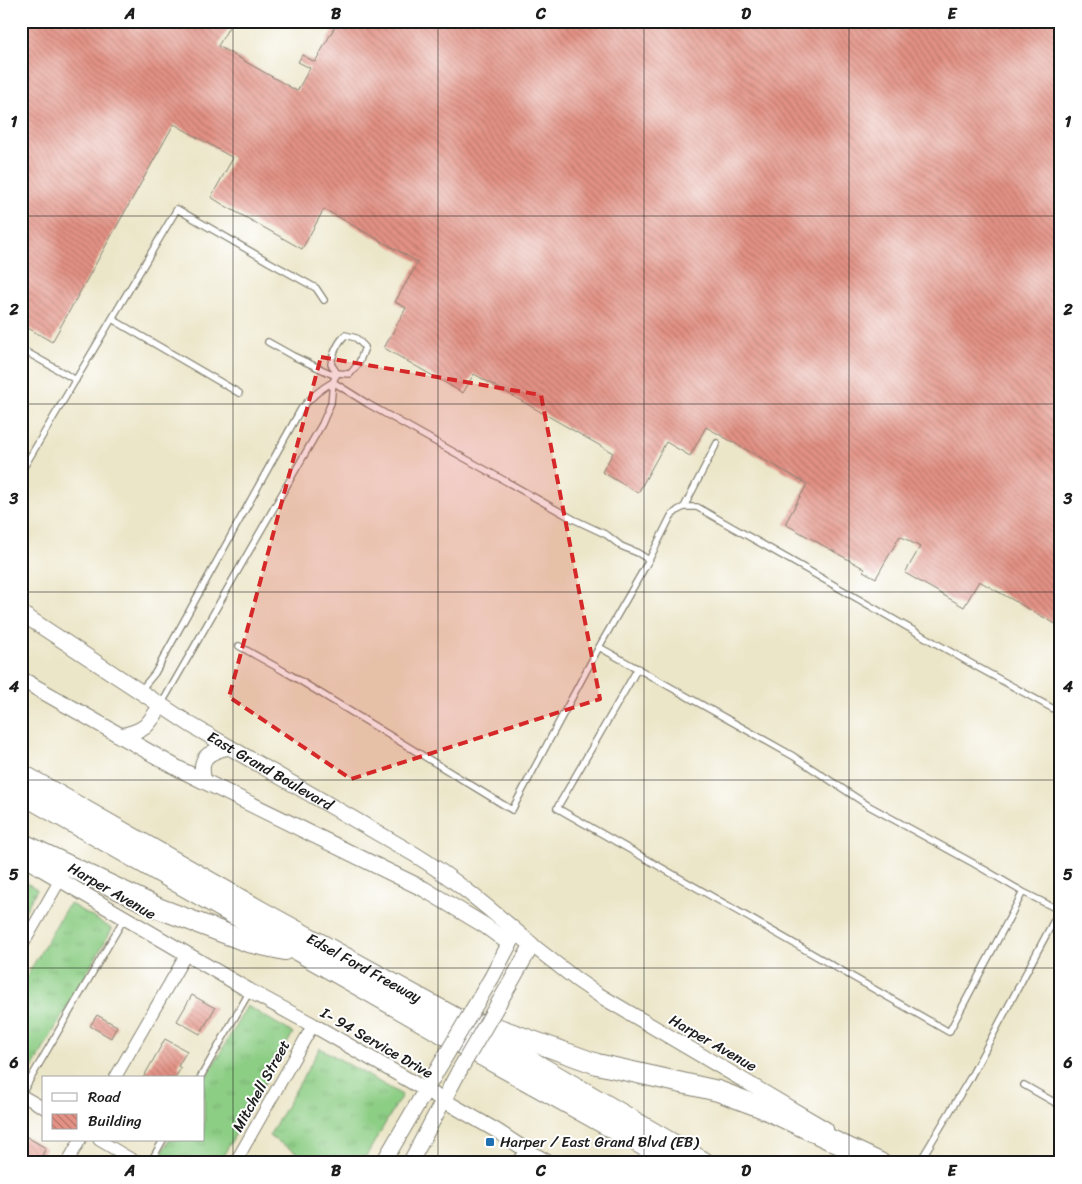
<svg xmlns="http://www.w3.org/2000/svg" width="1082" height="1184" font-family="Sriracha,sans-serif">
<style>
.grass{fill:url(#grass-tufts);stroke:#547550}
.park{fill:url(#park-dots);stroke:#547550}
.building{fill:url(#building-back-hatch)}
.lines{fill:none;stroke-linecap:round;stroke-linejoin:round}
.service-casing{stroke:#848172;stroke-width:8}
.minor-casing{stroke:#848172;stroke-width:13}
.tertiary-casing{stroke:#848172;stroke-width:16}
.secondary-casing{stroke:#848172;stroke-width:17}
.motorway-casing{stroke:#848172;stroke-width:22}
.service{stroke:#fff;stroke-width:5.5}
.minor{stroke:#fff;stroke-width:11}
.tertiary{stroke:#fff;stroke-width:14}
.secondary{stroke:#fff;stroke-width:15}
.motorway{stroke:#fff;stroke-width:20}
.secondary-bridge-casing{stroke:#848172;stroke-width:17;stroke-linecap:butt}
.secondary-bridge{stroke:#fff;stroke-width:15}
.marked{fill:#d62828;fill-opacity:0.2;stroke:#d62828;stroke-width:4;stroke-dasharray:10 6;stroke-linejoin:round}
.grid{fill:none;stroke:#1c1c1c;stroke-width:1;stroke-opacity:0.55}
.poi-dot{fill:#1f6fb2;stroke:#fff;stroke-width:2}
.labels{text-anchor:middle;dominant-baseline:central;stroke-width:4;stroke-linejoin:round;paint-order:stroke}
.street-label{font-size:15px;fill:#1c1c1c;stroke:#fff}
.poi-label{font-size:15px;fill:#1c1c1c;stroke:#fff;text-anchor:start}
.neatline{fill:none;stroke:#1c1c1c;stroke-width:2}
.grid-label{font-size:16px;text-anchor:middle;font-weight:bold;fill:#1c1c1c}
</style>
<defs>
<pattern id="grass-tufts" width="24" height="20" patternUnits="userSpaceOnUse" patternTransform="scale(1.25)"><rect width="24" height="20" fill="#8dce85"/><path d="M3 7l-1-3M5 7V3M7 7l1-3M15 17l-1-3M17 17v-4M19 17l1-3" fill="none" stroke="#79b072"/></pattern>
<pattern id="park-dots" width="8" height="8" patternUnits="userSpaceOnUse" patternTransform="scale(1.25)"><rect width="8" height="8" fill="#8dce85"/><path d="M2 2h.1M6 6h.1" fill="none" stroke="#79b072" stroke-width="1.8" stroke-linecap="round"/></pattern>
<pattern id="building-back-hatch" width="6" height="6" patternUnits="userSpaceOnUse" patternTransform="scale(1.25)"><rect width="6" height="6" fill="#e39184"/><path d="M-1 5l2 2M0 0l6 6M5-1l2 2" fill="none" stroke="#b7766b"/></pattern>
</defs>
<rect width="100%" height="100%" fill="#fff"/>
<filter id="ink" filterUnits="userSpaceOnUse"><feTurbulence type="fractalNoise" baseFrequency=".02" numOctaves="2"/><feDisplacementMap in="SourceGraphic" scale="10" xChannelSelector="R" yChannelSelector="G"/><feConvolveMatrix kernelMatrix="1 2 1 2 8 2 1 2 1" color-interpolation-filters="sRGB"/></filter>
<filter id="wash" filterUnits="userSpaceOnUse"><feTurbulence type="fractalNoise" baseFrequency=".0096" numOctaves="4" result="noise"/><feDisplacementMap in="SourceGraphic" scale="20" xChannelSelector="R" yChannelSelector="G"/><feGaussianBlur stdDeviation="1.12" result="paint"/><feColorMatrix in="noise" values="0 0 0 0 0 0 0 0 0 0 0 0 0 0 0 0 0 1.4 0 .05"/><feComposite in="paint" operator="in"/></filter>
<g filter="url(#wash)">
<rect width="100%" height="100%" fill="#ece6c9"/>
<path class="grass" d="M69,903L112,929L25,1081L21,1079V986Z
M247,1006L293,1033L219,1163H169L160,1157L169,1140H204V1081Z
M320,1048L402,1095L362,1163H314L269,1136Z"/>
<path class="park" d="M21,880L37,889L21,918Z"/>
<g id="blocks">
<path class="building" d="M21,21H220L229,27L218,46L297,91L310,68L298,62L302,55L315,62L338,21H1061V627L979,581L964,607L905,573L920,547L900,536L876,578L863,571L865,569L785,524L807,484L706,427L690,456L666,442L638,493L602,472L613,453L474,374L463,393L384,348L406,308L395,302L418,262L324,209L302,249L222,204L211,197L233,158L174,124L52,342L21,324Z
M192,995L215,1008L200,1034L177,1021Z
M97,1015L117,1026L111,1038L90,1026Z
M165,1039L187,1051L178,1066L181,1068L175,1078H143Z
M25,1136L46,1148L38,1163H21V1143Z"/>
</g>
</g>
<g filter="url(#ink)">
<use href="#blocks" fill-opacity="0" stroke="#848172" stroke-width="1"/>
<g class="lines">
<defs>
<path id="service" d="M112,319L239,393
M345,335L356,338L365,347L359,363L350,374L337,373L331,364C333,352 337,344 345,335Z
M268,342L293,356L336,376
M21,349L76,380
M337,373L333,382L368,404L573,519L607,535L621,546L638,553L649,560L671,516L678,510L684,507H697L979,668L1061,713
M21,472L177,209L269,262L316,288L324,300
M684,507L717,443
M649,560L599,647L793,756L869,806L973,863L1023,892L1059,910
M239,646L289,674L512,810L599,647
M638,668L557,808L949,1032L1023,892
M140,691L155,673L301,409C311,397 320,389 333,382
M162,703L322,424L331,403L333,382
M200,1078L250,991
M1024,1085L1061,1106
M21,1095L125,917
M150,1163L163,1140
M514,1163L523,1148
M919,1163L970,1078L1060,909"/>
<path id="minor" d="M21,948L60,880
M115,1078L187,953
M21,1095L44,1108
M99,1140L138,1163
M67,1163L80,1140
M235,1163L313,1025"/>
<path id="tertiary" d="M21,857L250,991L313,1025L497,1131L523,1148L549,1163
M532,945L577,980L599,995L826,1129"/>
<g id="secondary">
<path id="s1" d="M21,613L191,725L414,854C457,880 494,913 532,945L508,987"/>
<path d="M21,679L179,769L424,889L484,925L510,944"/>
<path d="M120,736C145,731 148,726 161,705"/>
<path d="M204,781C198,758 207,752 229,747"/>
<path d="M492,977L514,935"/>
<path d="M383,1163L442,1062"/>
<path d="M410,1163L459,1071"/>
</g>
<g id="motorway">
<path id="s2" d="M21,774L262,912L479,1031L705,1163"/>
<path d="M21,793L474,1051L675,1163"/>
<path d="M21,843L158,908L248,942L285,950"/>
<path d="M485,1024L597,1064L718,1091L763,1108L880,1163"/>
</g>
</defs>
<use href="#service" class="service-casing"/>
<use href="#minor" class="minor-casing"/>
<use href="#tertiary" class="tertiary-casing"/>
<use href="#secondary" class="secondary-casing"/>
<use href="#motorway" class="motorway-casing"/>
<use href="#service" class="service"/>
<use href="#minor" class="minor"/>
<use href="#tertiary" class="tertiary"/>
<use href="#secondary" class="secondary"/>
<use href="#motorway" class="motorway"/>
<defs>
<path id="secondary-bridge" d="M442,1062L492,977
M459,1071L508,987"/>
</defs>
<use href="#secondary-bridge" class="secondary-bridge-casing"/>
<use href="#secondary-bridge" class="secondary-bridge"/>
</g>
</g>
<path class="marked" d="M321,357L541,395L600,699L351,779L229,697Z"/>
<path class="grid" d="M233,21V1163M438,21V1163M644,21V1163M849,21V1163M21,216H1061M21,404H1061M21,592H1061M21,780H1061M21,968H1061"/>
<rect class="poi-dot" x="485" y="1137" width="10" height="10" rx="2.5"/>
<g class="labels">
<g class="street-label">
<text stroke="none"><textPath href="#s1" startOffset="295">East Grand Boulevard</textPath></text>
<text transform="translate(112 891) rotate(30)">Harper Avenue</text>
<text stroke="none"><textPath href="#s2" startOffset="394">Edsel Ford Freeway</textPath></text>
<text transform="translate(377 1043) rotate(30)">I- 94 Service Drive</text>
<text transform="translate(713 1043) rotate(30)">Harper Avenue</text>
<text transform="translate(261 1086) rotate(-61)">Mitchell Street</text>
</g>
<g class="poi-label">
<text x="500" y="1142">Harper / East Grand Blvd (EB)</text>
</g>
</g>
<rect width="1082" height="1184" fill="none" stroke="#fff" stroke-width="55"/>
<rect x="42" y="1076" width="162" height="65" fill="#ffffff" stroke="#a4a4a4"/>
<rect x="52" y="1093" width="25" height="8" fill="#ffffff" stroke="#a4a4a4"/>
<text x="88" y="1102" font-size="15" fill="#1c1c1c">Road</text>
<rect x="52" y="1114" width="25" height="15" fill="url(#building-back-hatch)" stroke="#a4a4a4"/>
<text x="88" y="1126" font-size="15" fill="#1c1c1c">Building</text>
<rect x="28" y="28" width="1026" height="1128" class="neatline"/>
<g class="grid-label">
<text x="130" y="19">A</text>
<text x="336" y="19">B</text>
<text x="541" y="19">C</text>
<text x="746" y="19">D</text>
<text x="952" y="19">E</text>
<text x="14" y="127">1</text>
<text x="1068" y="127">1</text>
<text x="14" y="315">2</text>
<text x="1068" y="315">2</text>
<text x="14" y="504">3</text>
<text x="1068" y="504">3</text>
<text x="14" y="692">4</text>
<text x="1068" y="692">4</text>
<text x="14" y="880">5</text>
<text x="1068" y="880">5</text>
<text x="14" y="1068">6</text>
<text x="1068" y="1068">6</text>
<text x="130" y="1176">A</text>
<text x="336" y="1176">B</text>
<text x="541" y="1176">C</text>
<text x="746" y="1176">D</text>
<text x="952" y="1176">E</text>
</g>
</svg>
